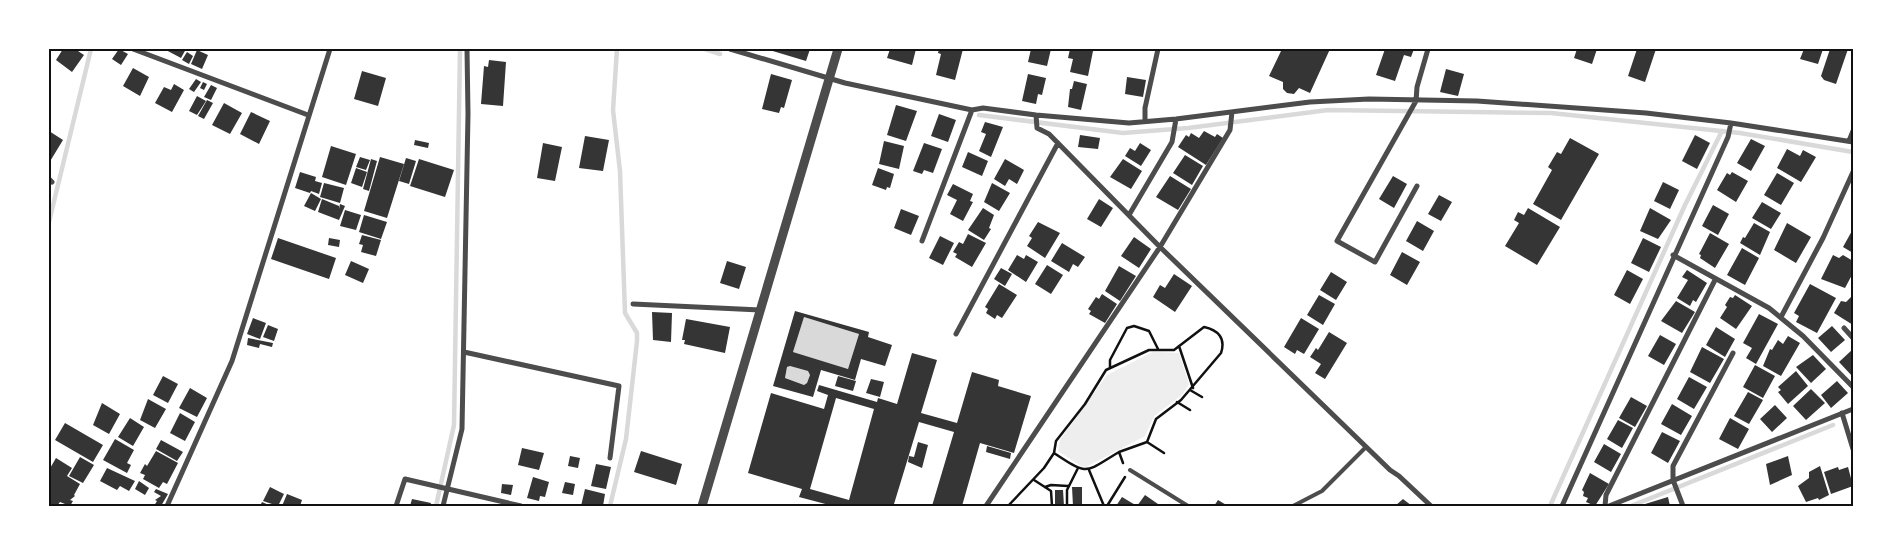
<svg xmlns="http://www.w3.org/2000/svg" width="1902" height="555" font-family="Karla,sans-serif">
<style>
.green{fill:#eee}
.water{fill:#d9d9d9}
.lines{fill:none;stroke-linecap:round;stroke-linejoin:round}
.stream{stroke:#d9d9d9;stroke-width:4.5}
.building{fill:#353535;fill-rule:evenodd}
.path{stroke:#111;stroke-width:2.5}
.service{stroke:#4c4c4c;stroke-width:4}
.minor{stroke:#4c4c4c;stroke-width:5}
.tertiary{stroke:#4c4c4c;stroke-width:9}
.neatline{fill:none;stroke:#111;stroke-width:2}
</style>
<rect width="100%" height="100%" fill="#fff"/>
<path class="green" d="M1153,352L1179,353L1189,384L1182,395L1154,416L1145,436L1086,467L1081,466L1058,451L1060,440L1107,375Z"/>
<path class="water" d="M804,317L859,334L848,369L793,352Z
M790,366L808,371L810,375L807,383L804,385L785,378L787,367Z"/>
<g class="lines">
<path class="stream" d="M705,49L720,54
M979,115L1123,133L1188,128L1328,110L1551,113L1740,133L1853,152
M49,222L91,49
M436,506L454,425L460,49
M610,506L626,439L637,341V333L625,313L620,171L613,110L617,49
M1550,506L1685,205L1722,131
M1631,506L1833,425"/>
</g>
<path class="building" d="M63,49H75L84,55L72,72L56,60Z
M119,49L128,54L121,65L112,59Z
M164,49H186L181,58Z
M766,49H810L806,61Z
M890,49H916L912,65L887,58Z
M939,49H963L955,80L936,75L941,54L938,53Z
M1031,49H1051L1047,66L1028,62Z
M1070,49L1093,51L1088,76L1070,72L1073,59L1068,58Z
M1282,49H1330L1310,93L1299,88L1294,94L1287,93L1283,89V82L1269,76Z
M1385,49H1414L1411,57L1404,55L1395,81L1376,75Z
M1577,49H1597L1592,64L1574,58Z
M1637,49H1656L1645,82L1628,76Z
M1804,49H1823L1818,64L1800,59Z
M1830,49H1848L1836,84L1824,80L1821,76Z
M197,50L208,55L202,69L191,64Z
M187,52L193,56L189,64L182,60Z
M489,60L506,62L503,106L481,104L484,66L488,67Z
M133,68L149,77L140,96L123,86Z
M1446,69L1464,74L1458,96L1440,92Z
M362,71L386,78L378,106L354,99Z
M771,74L792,80L784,108L781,107L779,113L762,109Z
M1028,74L1046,78L1042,95L1038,94L1036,104L1022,101Z
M1127,77L1146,80L1143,97L1125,94Z
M196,79L201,82L194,92L189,89Z
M1074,81L1087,84L1081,110L1068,107L1070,89H1072Z
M203,82L207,84L204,90L200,88Z
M174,84L184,90L172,112L155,103L164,87L171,90Z
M211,85L217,88L211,100L204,97Z
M197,96L206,101L197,115L189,111Z
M207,100L213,103L204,119L198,116Z
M224,103L242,113L230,134L212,125Z
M896,105L917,111L906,141L887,135Z
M251,112L270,121L259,144L240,134Z
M939,114L956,120L948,142L931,136Z
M985,122L1003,127L991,157L979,151L986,134L981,132Z
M49,131L63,140L49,163Z
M1204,131L1215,137L1217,134L1223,138L1206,165L1178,147L1186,135L1189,137L1191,133L1199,138Z
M1080,135L1100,138L1098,149L1078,147Z
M1695,135L1710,143L1697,169L1682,161Z
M585,136L609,140L603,171L579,168Z
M1570,138L1599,154L1561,220L1533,204L1552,170L1548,167L1557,152L1561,154Z
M1751,139L1765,146L1751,171L1737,163Z
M415,140L429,143L428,148L414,145Z
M884,141L904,146L899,169L879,164Z
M543,143L562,147L555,181L537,178Z
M924,143L942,149L933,173L924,170L922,174L913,171Z
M1140,143L1151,150L1141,166L1125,156L1130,148L1135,151Z
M331,146L356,154L346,185L322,177Z
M1787,149L1800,156L1803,150L1816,157L1801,182L1777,168Z
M968,152L988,161L982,176L962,167Z
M1185,155L1203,166L1192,185L1173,173Z
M360,157L370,160L366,170L356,167Z
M380,157L404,164L387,218L364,211Z
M406,158L416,161L409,184L399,181Z
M371,159L377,161L369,191L363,189Z
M419,159L454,170L445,197L410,186Z
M1005,159L1024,170L1017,184L1009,179L1005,186L994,179Z
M1123,159L1142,171L1131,189L1110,177Z
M356,168L367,172L362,187L351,183Z
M878,168L894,174L890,188L887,187L886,190L872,185Z
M300,172L316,177L315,181L322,183L319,194L311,191L310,193L295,188Z
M1732,172L1748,181L1736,202L1717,190L1727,173L1730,175Z
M1777,173L1794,183L1781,205L1764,195Z
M1170,176L1191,189L1178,210L1156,197Z
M1393,176L1407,184L1394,208L1379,199Z
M1663,182L1679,190L1670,209L1654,201Z
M324,183L344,188L340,203L320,197Z
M992,183L1010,193L999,211L984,202Z
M953,184L973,194L970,201L973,202L963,221L950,214L957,200L947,195Z
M311,193L321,199L315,211L304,206Z
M1439,195L1452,202L1441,221L1428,214Z
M322,199L339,206V209L340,204L345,206L339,220L318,212Z
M1099,199L1113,208L1101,227L1087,219Z
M1762,202L1781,213L1771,229L1752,218Z
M1713,205L1729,214L1718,235L1702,226Z
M983,208L994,215L989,228L991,229L984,240L968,230Z
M1528,208L1560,227L1537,265L1505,246L1519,223L1514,220L1518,212L1524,215Z
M1650,208L1671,220L1658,239L1640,231Z
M901,209L919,216L911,235L894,228Z
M345,210L361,215L356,230L340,226Z
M364,215L387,222L381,239L359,232Z
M1417,221L1434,231L1423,251L1406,241Z
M1038,222L1060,233L1045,258L1027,246L1032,238L1029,236Z
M1754,223L1770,232L1760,255L1740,243L1743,237L1745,238Z
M1787,223L1811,237L1796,263L1774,250Z
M1853,229V253L1843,247Z
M1710,233L1729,244L1715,268L1700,258L1701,255L1699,254Z
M968,234L986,243L972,267L955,257L957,254L953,252L959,242L963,244Z
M362,235L381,240L376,256L361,252L363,245L359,244Z
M940,236L954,243L943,265L929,258Z
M1134,237L1151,249L1139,268L1121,256Z
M278,238L336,258L329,279L271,259Z
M329,238L340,240L339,247L328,245Z
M1643,238L1661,247L1649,272L1631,263Z
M1062,243L1085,257L1078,267L1073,264L1069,272L1051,261Z
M1742,248L1759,258L1745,285L1727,275Z
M1402,252L1420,262L1407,285L1390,275Z
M1017,255L1024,259L1026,255L1038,262L1026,282L1008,270Z
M1833,255L1839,258L1843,255L1853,261V273L1845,288L1821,279Z
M351,261L369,269L363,283L345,275Z
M727,261L746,267L739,289L720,283Z
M1047,265L1063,275L1051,294L1035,284Z
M1119,266L1136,276L1120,301L1105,291Z
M1001,268L1012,274L1005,286L994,279Z
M1627,270L1643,279L1630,304L1614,295Z
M1687,270L1707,283L1696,302L1693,300L1690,306L1677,298L1688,280L1682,277Z
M1331,272L1347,282L1336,300L1320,290Z
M1174,274L1192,286L1175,312L1153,297L1160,285L1165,288Z
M999,284L1017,295L1002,318L997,315L995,319L986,313L988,309L985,307Z
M1810,284L1836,298L1817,333L1796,322L1799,316L1794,313Z
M1102,294L1117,304L1105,323L1089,314L1091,311L1088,309L1096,297L1099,299Z
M1319,295L1335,304L1323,325L1307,315Z
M1735,295L1752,306L1736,329L1720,318L1727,307L1725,305L1730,297L1733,298Z
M1851,297L1853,299V325L1834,313L1841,301L1846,302Z
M1676,301L1695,312L1682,333L1661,321Z
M795,311L869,332L868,337L892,345L885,366L861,359L855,380L821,370L813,397L773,386ZM804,317L859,334L848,369L793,352ZM790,366L808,371L810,375L807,383L804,385L785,378L787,367Z
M652,312L672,313L671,342L653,340Z
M1759,314L1778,324L1756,364L1746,358L1752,348L1743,343Z
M253,318L266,323L260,339L247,334Z
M1301,318L1319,329L1304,354L1297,350L1295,354L1284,347Z
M686,319L730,327L725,353L684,344L685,340H682Z
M268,325L278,329L274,341L263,337Z
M1832,326L1845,340L1831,352L1818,338Z
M1716,327L1735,339L1725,357L1706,345Z
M1329,332L1347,343L1325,379L1315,373L1321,364L1310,357L1316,348L1318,350Z
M1660,335L1676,344L1664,365L1648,356Z
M1788,336L1800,343L1781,376L1763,366L1770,349L1772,350L1778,340L1783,344Z
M248,338L273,343L272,347L260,344L259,348L247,345Z
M1702,347L1724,359L1710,383L1690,372Z
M1853,349V377L1839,362Z
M912,353L937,360L921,413L957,423L972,372L999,380L998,386L1031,396L1014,453L980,443L962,506H932L954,432L919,422L894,504L900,506H833L799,497L802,489L748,473L771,393L824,409L828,395L817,391L819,385L877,402L878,398L897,404ZM836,398L874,409L849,500L810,489Z
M1813,355L1826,369L1811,383L1796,367Z
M1755,365L1775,376L1763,398L1743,387Z
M1796,371L1808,386L1788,404L1778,392L1781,390L1778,387Z
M163,376L178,384L168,403L153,395Z
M838,376L856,381L853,391L835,386Z
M1689,377L1707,387L1694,409L1677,399Z
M871,379L884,382L880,397L866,393Z
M1837,381L1848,393L1831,408L1821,395Z
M190,388L207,398L197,417L179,408Z
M1811,389L1825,403L1806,420L1793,406Z
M1748,392L1763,400L1749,424L1734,416Z
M1631,397L1647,406L1635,427L1619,418Z
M148,399L166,409L155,428L140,420Z
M102,403L120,414L109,434L93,425Z
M1672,404L1692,416L1681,435L1661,424Z
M1775,405L1787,418L1772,432L1760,419Z
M180,413L195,422L185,441L170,433Z
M130,418L144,427L133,446L118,437Z
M1730,418L1749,429L1738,449L1719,439Z
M1618,420L1633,428L1622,448L1607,439Z
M65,423L103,445L93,462L55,440Z
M1662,432L1680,441L1668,463L1651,453Z
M115,439L134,450L127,463L131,465L127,473L103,460Z
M161,440L183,452L177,461L156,449Z
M918,442L928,445L922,468L908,462L909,456L914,457Z
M1604,444L1621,454L1611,472L1594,462Z
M987,446L1011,453L1010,459L986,452Z
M522,448L544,453L539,470L518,465Z
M156,451L178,463L167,484L163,482L159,488L143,479L145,475L140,473L145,464L147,466Z
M641,451L682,464L676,485L634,472Z
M570,456L580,458L578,468L568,466Z
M1788,456L1792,475L1770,485L1766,464Z
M80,457L94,465L83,483L69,476Z
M56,458L72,468L67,476L80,484L74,495L75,496L70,500L73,501L70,506L60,502L57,506H49V470Z
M596,464L611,467L606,489L591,486Z
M1820,466L1829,495L1819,500L1818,498L1806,502L1798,486L1809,478V472Z
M1838,467L1839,470L1848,467L1853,486L1831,494L1824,472Z
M107,468L135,481L129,491L120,486L117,490L100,481Z
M1590,473L1609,484L1595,506L1586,502L1588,498L1583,496L1584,492L1582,490Z
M533,477L549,482L545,497L540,496L539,501L527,498Z
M139,481L149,488L145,495L135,489Z
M565,482L575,484L573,495L562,493Z
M502,484L513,485L511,495L501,493Z
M270,487L284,494L278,506L263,501Z
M1072,487H1082V506H1073Z
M156,489L168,494L161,506H154L157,501L155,500L161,496L154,492Z
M585,489L605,494L603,506H581Z
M1055,490H1063L1064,506H1055Z
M287,494L302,500L300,506H282Z
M1145,495L1158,504L1157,506H1137Z
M1122,497L1137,506H1116Z
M1668,497L1670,506H1645V504Z
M412,499L431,503L430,506H410Z
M1403,499L1412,506H1395Z
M1218,500L1228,506H1214Z
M262,502L271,506H260Z"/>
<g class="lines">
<path class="path" d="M1179,346L1193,388
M1110,368V360L1127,328L1134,326L1149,331L1158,349
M1190,390L1202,397
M1177,402L1190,410
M1147,442L1164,453
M1054,453C1089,476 1084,473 1119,452L1123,463
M1089,470L1104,506
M1034,480L1051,491L1052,506
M1045,487L1051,485L1068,486
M1008,506L1044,468L1054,453L1056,441L1085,404L1106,370L1149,350H1174L1204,327C1218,330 1226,338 1221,353L1181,400L1156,419L1147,442L1119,452
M1067,506V490L1078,468
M1107,506L1125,477"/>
<path class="service" d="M1130,470L1188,506
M1293,506L1322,491L1366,447"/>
<path class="minor" d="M133,49L308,115
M730,49L845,83L972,110L983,108L1036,115L1129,123L1176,119L1310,102L1369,99L1477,101L1646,113L1731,123L1853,142
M1036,115L1037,128L1049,134L1160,247L1390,470L1399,476L1431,506
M1145,121V108L1158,49
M1849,141L1853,131
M49,179L52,182
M1417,186L1375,262L1337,241L1416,101L1417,87L1428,49
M1129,215L1172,142L1176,119
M922,241L972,110
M1673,255L1769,308L1803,336L1853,387
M633,304L760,310
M1781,317L1823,238L1853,172
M1844,328L1853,338
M956,334L1058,143
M464,352L619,386L610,458
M1842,413L1853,449
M167,506L232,361L330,49
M396,506L405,479L521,506
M443,506L462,429L468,114L467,49
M986,506L1160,247L1230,130L1232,112
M1562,506L1728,137L1731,123
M1605,506L1606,495L1715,280
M1609,506L1853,409
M1683,506L1673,480V466L1733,353"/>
<path class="tertiary" d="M702,506L838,49"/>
</g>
<rect width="1902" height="555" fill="none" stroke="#ffffff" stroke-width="100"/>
<rect x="50" y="50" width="1802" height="455" class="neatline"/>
</svg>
